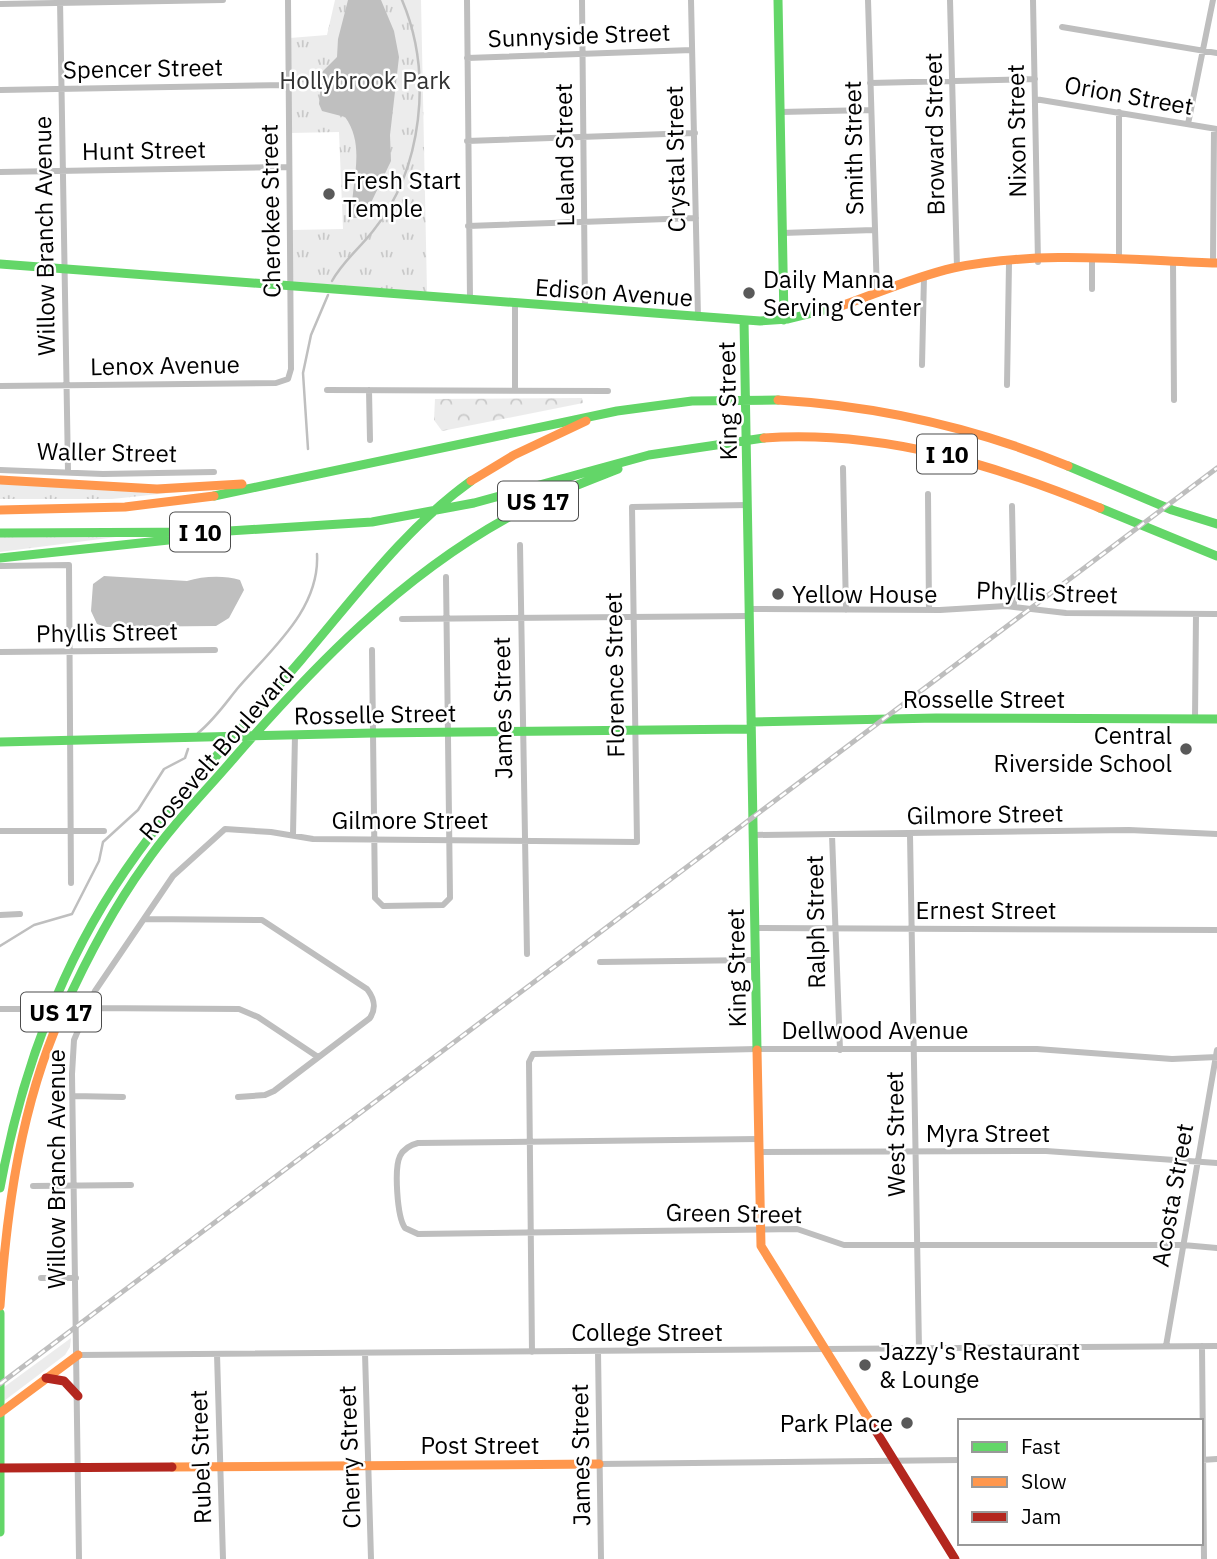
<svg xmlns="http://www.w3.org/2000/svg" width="1217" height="1559" font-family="'IBM Plex Sans',sans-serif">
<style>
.grass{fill:url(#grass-tufts)}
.forest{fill:url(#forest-crowns)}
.water{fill:#bfbfbf}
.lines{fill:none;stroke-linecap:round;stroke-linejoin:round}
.stream{stroke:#bfbfbf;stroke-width:2.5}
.street{stroke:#bebebe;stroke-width:6}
.fast{stroke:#63d668;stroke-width:9}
.slow{stroke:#ff974d;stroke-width:9}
.jam{stroke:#b3261e;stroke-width:9}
.rail-casing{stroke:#bebebe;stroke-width:5}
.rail{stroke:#fff;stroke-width:2.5;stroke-dasharray:8;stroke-linecap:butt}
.poi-dot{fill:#595959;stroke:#fff;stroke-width:2.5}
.labels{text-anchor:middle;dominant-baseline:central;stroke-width:5;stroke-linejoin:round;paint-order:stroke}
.shield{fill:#fff;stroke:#4c4c4c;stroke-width:2}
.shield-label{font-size:23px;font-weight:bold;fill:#000}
.street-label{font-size:24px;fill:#000;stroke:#fff}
.park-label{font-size:24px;fill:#333;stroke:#fff}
.poi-label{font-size:24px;fill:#000;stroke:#fff;text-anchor:start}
</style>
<defs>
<pattern id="grass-tufts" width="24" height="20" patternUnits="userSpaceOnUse" patternTransform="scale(1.75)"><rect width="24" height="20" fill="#ececec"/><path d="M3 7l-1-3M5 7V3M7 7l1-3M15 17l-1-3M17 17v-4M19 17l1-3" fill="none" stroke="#c9c9c9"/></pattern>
<pattern id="forest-crowns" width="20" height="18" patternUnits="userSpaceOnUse" patternTransform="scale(1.75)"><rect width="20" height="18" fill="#ececec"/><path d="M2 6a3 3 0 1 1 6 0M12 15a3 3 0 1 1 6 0" fill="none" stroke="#c9c9c9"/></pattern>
</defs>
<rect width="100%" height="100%" fill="#fff"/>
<path class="grass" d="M335,0H421L427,292L293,282L292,230L343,229L339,132L290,133V38L327,35Z
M0,483L178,492L112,499H0Z
M124,536L0,552V537Z
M71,1338L70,1347L65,1355L0,1404V1390Z"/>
<path class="forest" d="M582,398L583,403L442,431L434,420L435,399Z"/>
<path class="water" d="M348,0H381L394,31L399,57L390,135L391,161L368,209L357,218H352C350,184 367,147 345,117L322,111L319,104L322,72L337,57L338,39Z
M104,576L187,581C203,576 224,575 240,580L244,590L229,618L216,626L106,627L97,624L91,611L93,584Z"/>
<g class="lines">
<path class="stream" d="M332,281C343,261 359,249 373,231C423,169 433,73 402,0
M308,449L303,373L311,335L328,295
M198,733C214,720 225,704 237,689C270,650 320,610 317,554
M0,946L34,925L72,914L99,861L103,842L138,810L164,769L185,758L188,749"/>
<path class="street" d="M60,0L68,471
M467,0L470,299
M582,0L585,309
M691,0L698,318
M868,0L877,294
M950,0L957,268
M1033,0L1038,262
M0,4L223,0
M1062,27L1217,53
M467,58L692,50
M870,83L1035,79
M0,90L287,85
M1035,99L1217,129
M780,112L871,110
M1119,112V260
M1188,124L1213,0
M467,141L695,133
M0,172L288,167
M468,226L696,218
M782,233L874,230
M1092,260V289
M1173,261L1174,400
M1213,262L1214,129
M922,365L924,276
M1007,385L1009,263
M0,386L276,383L288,379L291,369L288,0
M327,390L608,391
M369,390L370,440
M515,391V304
M843,468L846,610
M0,470L103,474L214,472
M928,494L929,610
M1012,506L1014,606
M520,545L527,954
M0,566L69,565L71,883
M749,609L940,610L1006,606L1066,613L1217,614
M402,619L749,616
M372,650L375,898L383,906L443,905L450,898L446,577
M0,652L215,650
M1195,719L1196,614
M0,831H104
M293,835L295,735
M754,835L1129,830L1217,834
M832,835L840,1050
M910,835L919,1349
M0,915L20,914
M144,919L262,920L367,989C374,998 377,1007 370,1018L274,1091L265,1095L238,1097
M755,928L1217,930
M600,962L755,960
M86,1008L239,1009L258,1017L318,1057
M0,1009H31
M73,1096L123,1097
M759,1139L418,1143C410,1145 404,1148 400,1156C394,1168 397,1217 405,1228L418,1234L797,1229L844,1245H1183L1217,1248
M759,1152L1046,1151L1217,1163
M33,1186L131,1185
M41,1278H76
M1166,1346L1217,1050
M1202,1346L1204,1559
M598,1351L601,1559
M532,1352L529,1062L533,1054L757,1049H1037L1172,1059L1217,1057
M365,1353L371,1559
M217,1354L223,1559
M78,1355L1217,1346
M1201,1460L1217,1459
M599,1464L960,1460
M79,1559L72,1074L74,1040L95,991L173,876L225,829L271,832L313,839L637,842L632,507L748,505"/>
<path class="fast" d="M778,0L784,320
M0,264L760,321L788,319L841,306
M744,320L757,1050
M1068,466L1172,510L1217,524
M214,496L617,411L692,401L778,400
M1100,508L1217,556
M0,533L213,532L372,522L474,503L649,455L764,438
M0,558L206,536
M751,722L936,718L1217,719
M0,742L373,733L751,729
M63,1011C86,960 112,910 145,864C171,826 204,793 234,758C314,666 399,578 507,518C542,498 580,484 618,469
M0,1188C21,1075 59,967 125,871C176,796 241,730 301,660C354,598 404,529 471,481
M0,1313V1532"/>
<path class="slow" d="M841,306C878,293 914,277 953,268C1039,250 1130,260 1217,263
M778,400C878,406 976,428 1068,466
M764,438C882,430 993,464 1100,508
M0,480L157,489L242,484
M471,481L514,455L586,421
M0,510L125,507L214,496
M757,1050L761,1246L874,1428
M0,1306C7,1206 21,1104 63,1011
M0,1413L78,1355
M172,1467L599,1464"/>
<path class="jam" d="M46,1378L64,1381L78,1396
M874,1428L955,1559
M0,1468L172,1467"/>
<defs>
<path id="rail" d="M0,1384L1217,468"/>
</defs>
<use href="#rail" class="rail-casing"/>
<use href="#rail" class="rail"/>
</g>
<g class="poi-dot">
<circle cx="329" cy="194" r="7"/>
<circle cx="749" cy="293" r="7"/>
<circle cx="778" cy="594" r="7"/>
<circle cx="1186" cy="749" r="7"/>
<circle cx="865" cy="1365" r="7"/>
<circle cx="907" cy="1423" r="7"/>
</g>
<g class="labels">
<g class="shield">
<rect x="917" y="434.5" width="60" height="39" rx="5"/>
<rect x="498" y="481.5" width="80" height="39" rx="5"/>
<rect x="170" y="512.5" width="60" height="39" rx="5"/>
<rect x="21" y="992.5" width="80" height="39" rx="5"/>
</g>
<g class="shield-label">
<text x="947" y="454">I 10</text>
<text x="538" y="501">US 17</text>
<text x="200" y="532">I 10</text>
<text x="61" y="1012">US 17</text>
</g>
<g class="street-label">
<text transform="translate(579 35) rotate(-2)">Sunnyside Street</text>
<text transform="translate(143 68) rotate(-1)">Spencer Street</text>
<text transform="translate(1129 95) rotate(10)">Orion Street</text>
<text transform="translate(1016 131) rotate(-91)">Nixon Street</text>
<text transform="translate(934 134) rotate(-91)">Broward Street</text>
<text transform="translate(853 148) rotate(-91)">Smith Street</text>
<text transform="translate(144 150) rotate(-1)">Hunt Street</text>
<text transform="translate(564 155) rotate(-91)">Leland Street</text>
<text transform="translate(675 159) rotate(-91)">Crystal Street</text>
<text transform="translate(270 211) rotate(-91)">Cherokee Street</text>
<text transform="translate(44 236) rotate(-91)">Willow Branch Avenue</text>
<text transform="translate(614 292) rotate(4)">Edison Avenue</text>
<text transform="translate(165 365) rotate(-1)">Lenox Avenue</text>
<text transform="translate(727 401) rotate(-91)">King Street</text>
<text transform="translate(107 452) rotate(1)">Waller Street</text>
<text transform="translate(1047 592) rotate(2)">Phyllis Street</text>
<text transform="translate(107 632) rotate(-1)">Phyllis Street</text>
<text transform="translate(614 675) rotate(-91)">Florence Street</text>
<text x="984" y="699">Rosselle Street</text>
<text transform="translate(502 708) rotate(-91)">James Street</text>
<text transform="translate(375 714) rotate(-1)">Rosselle Street</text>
<text transform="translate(216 753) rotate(-49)">Roosevelt Boulevard</text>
<text transform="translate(985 814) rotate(-1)">Gilmore Street</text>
<text x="410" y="820">Gilmore Street</text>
<text x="986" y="910">Ernest Street</text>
<text transform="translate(815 922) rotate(-91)">Ralph Street</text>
<text transform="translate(736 968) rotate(-91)">King Street</text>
<text x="875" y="1030">Dellwood Avenue</text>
<text x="988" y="1133">Myra Street</text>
<text transform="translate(895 1134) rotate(-91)">West Street</text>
<text transform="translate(56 1169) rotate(-90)">Willow Branch Avenue</text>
<text transform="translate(1172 1195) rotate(-80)">Acosta Street</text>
<text transform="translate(734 1213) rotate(1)">Green Street</text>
<text x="647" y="1332">College Street</text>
<text x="480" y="1445">Post Street</text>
<text transform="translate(580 1455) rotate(-91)">James Street</text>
<text transform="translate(200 1457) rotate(-92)">Rubel Street</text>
<text transform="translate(349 1457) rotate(-92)">Cherry Street</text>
</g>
<g class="park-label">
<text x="365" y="80">Hollybrook Park</text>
</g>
<g class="poi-label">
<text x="343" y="180">Fresh Start<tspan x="343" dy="28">Temple</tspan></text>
<text x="763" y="279">Daily Manna<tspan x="763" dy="28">Serving Center</tspan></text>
<text x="792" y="594">Yellow House</text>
<text x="1172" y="735" text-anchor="end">Central<tspan x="1172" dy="28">Riverside School</tspan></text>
<text x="879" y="1351">Jazzy's Restaurant<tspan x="879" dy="28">&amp; Lounge</tspan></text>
<text x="893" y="1423" text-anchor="end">Park Place</text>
</g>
</g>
<rect x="958" y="1419" width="245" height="126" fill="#ffffff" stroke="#999999" stroke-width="2"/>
<rect x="972" y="1442" width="35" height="10" fill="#63d668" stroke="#999999" stroke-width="2"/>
<text x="1021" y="1454" font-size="21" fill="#000000">Fast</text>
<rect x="972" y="1477" width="35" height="10" fill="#ff974d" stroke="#999999" stroke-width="2"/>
<text x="1021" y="1489" font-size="21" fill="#000000">Slow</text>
<rect x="972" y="1512" width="35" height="10" fill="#b3261e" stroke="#999999" stroke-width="2"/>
<text x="1021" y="1524" font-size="21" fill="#000000">Jam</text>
</svg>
